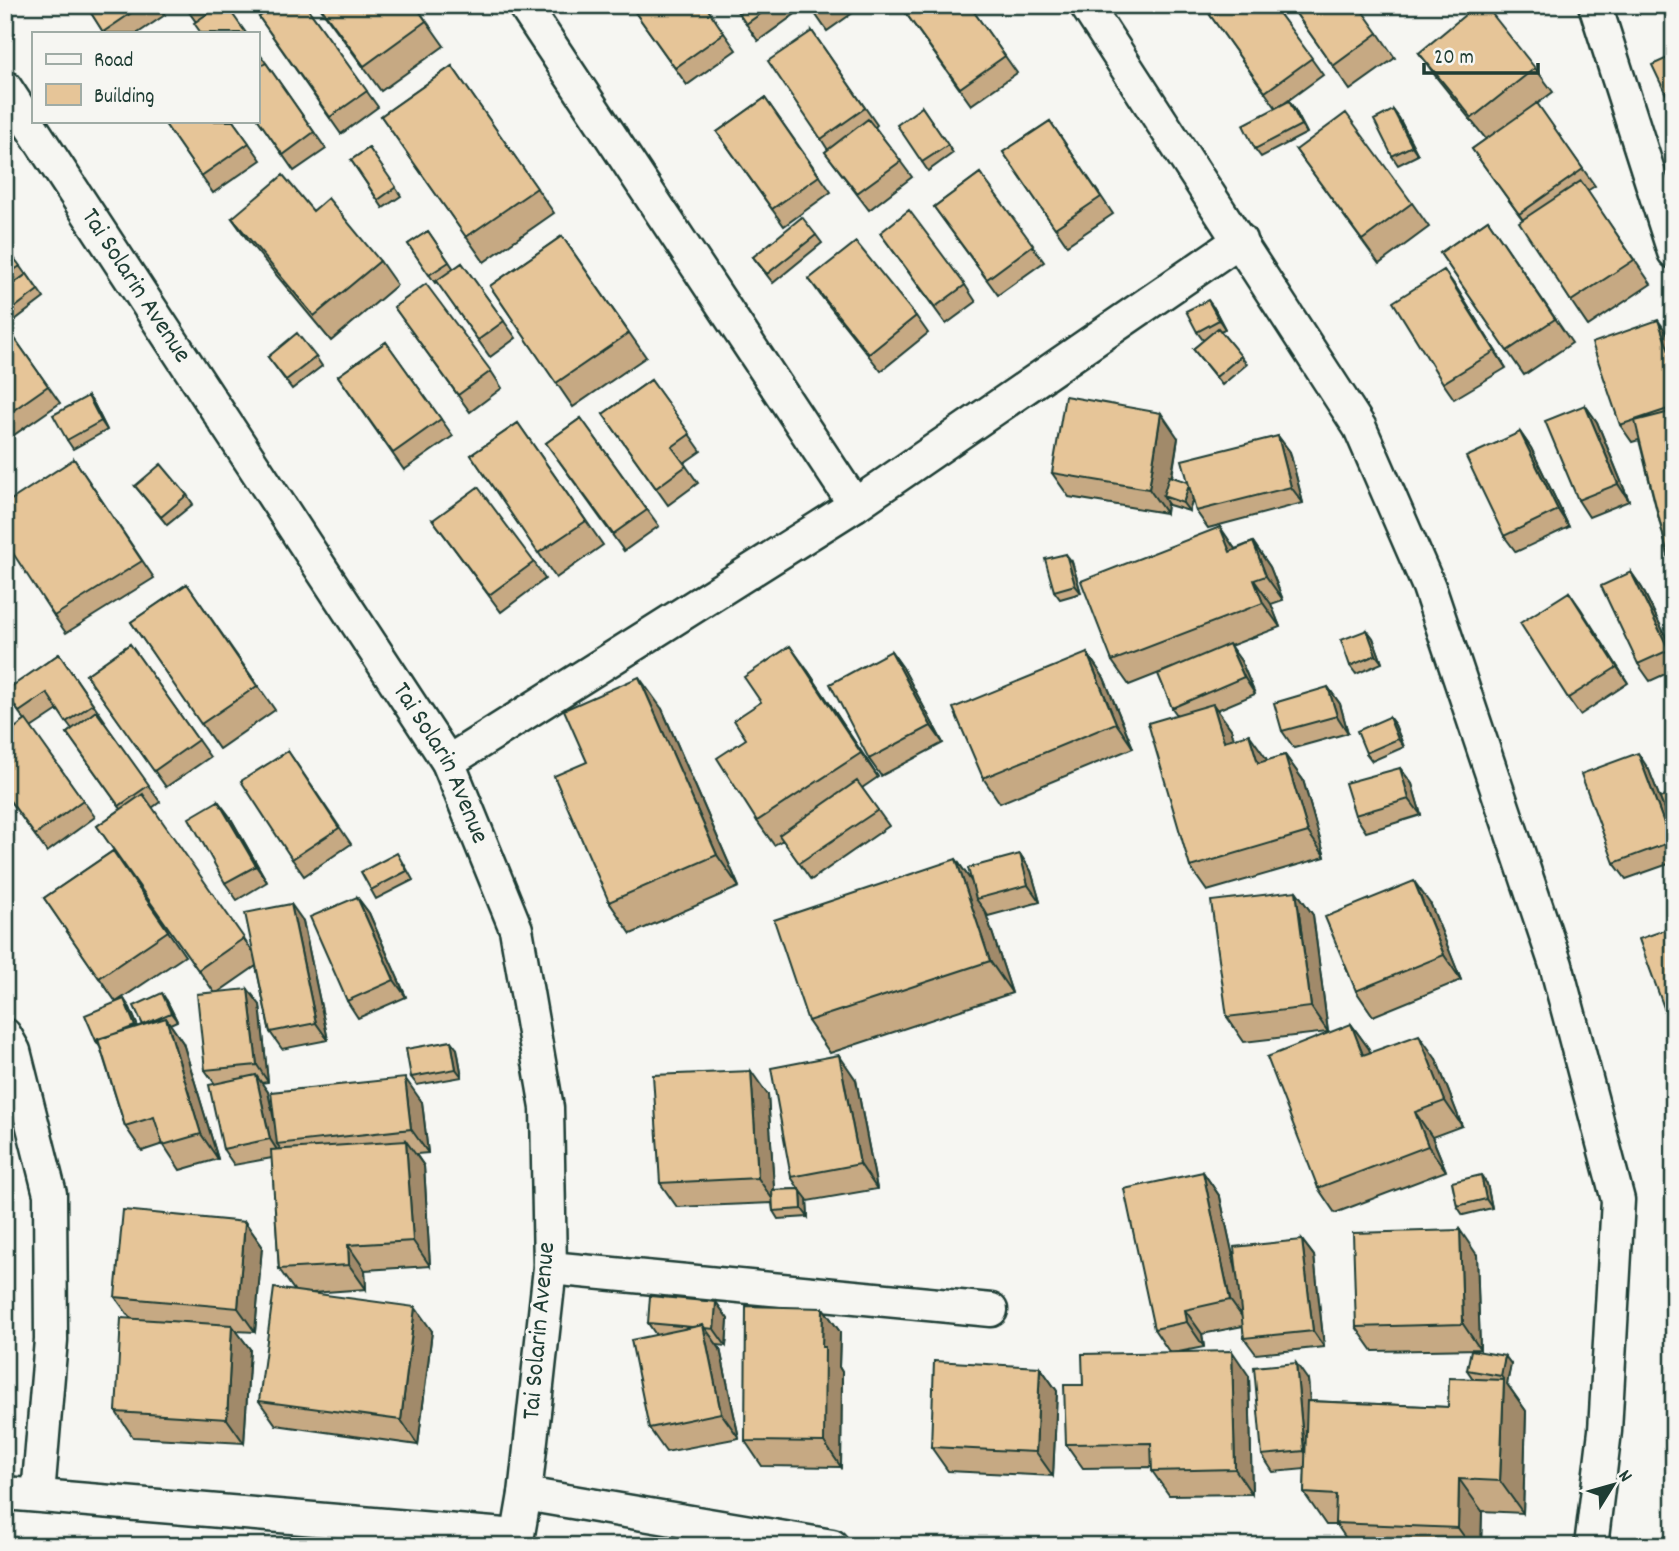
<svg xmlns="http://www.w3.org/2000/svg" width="1679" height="1551" font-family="Dekko,sans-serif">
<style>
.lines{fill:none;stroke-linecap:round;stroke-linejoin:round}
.street-casing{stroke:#1f3d34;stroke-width:37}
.street{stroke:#f6f6f2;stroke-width:32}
.wall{fill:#c6a983;stroke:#1f3d34;stroke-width:2}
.shaded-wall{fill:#a18a6a;stroke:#1f3d34;stroke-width:2}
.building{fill:#e6c598;stroke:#1f3d34;stroke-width:2}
.labels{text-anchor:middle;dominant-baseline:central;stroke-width:6;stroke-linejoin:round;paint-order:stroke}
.street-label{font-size:26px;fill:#1f3d34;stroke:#f6f6f2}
</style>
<rect width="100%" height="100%" fill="#f6f6f2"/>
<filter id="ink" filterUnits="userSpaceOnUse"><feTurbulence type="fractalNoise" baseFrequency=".0143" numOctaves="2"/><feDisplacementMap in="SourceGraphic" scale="14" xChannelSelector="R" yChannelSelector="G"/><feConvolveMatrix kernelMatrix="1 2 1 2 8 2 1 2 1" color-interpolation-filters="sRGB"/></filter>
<g filter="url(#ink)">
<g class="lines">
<defs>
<g id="street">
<path d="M524,5L855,505"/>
<path d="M1086,5L1360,428L1429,587L1556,965L1618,1200L1605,1431L1591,1546"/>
<path d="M1595,5L1674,252"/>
<path id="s1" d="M5,87L448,762L516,929L547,1108L550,1268L525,1494L516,1546"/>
<path d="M448,762L855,505L1240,240"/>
<path d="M5,1035L14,1051L50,1194L51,1340L38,1495"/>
<path d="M550,1268L991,1310"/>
<path d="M5,1493L517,1536"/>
<path d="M525,1494L832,1546"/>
</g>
</defs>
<use href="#street" class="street-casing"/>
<use href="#street" class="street"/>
</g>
<path class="wall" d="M86,5H158L165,15L138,33H104Z
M184,5H220L196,22Z
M305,5L378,107L341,134L259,17Z
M318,5H415L444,46L381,91Z
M630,5L724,33L736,50L687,85Z
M733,5H793L798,12L758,41Z
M809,5H864L827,31Z
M969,5L1017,73L971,105L905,12Z
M1273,5L1323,75L1282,105L1289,101L1295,110L1307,133L1261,157L1255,149L1276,108L1210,15Z
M1290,5L1378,33L1395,58L1350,90Z
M812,31L877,125L875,127L912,177L869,210L825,152L828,150L821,139Z
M257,50L326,149L294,171L257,118Z
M1419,53L1535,68L1553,92L1537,104L1595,186L1587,191L1651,284L1588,326L1571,301L1523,220L1472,149L1486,139L1436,77Z
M452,66L554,213L484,262L381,116Z
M765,98L831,192L784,226L717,132Z
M922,107L953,153L928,171L922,162Z
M1393,110L1399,118L1418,155L1398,165L1392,156Z
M163,121H233L261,160L213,193Z
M1050,121L1113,214L1067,245L1003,152Z
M369,148L401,196L383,208L351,160Z
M1296,150L1412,203L1429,227L1379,264Z
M980,173L1044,262L998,295L934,207Z
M313,211L380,261L397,285L331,341L249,242L232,218Z
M1488,220L1572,343L1524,375L1440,253Z
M428,231L454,269L462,263L516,338L490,357L437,282L435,283L408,244Z
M880,233L965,285L976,302L946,324Z
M816,235L822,243L773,283L753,257Z
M562,236L646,357L573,407L490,286Z
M5,246L26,275L5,289Z
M27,274L44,298L11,323L5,315V290Z
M809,279L916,316L928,333L881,371L821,296Z
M1456,287L1506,368L1454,399L1443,383Z
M394,307L491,371L502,388L470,412Z
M1214,308L1225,329L1220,331L1247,364L1222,385L1193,349L1206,339L1203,340L1197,332Z
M6,326L60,403L11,437L5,428Z
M1670,337L1674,348V579L1639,440L1632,442L1620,425Z
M386,342L453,436L404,470L338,376Z
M268,357H316L322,366L292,389Z
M651,380L701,451L684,463L698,483L668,505L603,414Z
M88,396L94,404L107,430L73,449L67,440Z
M1585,405L1597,422L1629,501L1589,517L1578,500Z
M581,418L659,526L624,551L546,443Z
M518,423L603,545L556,578L471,455Z
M1520,432L1531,448L1569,527L1516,552L1504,536Z
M1278,436L1290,452L1303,503L1208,528L1196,511L1193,500L1189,511L1169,505L1167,503L1166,513L1069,497L1052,473L1178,438L1172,477L1188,482Z
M74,459L154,578L66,633L54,616Z
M135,486L187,495L193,504L167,525Z
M433,520L534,562L545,579L501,612Z
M1220,527L1235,549L1253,542L1270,567L1283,600L1271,604L1280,627L1230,646L1241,661L1255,694L1217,710L1231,729L1233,738L1266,758L1267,761L1285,755L1303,780L1325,857L1207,891L1190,867L1177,715L1172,708V668L1129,685L1112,661Z
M1072,562L1081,593L1060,599L1054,591Z
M1631,572L1642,588L1674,653V670L1650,681L1638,664Z
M187,584L275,710L219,749L131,622Z
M1569,592L1628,683L1580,715L1568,698Z
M1367,630L1373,638L1382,663L1356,674L1350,666Z
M130,644L210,757L166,787L86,675Z
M891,651L903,668L943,743L881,776L869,759Z
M1087,653L1104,678L1133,748L1000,803L983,778Z
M59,654L105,721L104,722L160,802L152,808L253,952L303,921L328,1040L282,1049L270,1032L256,966L220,991L260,1005L268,1082L261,1083L268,1092L274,1121L422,1102L428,1153L416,1154L424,1166L430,1266L365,1270L366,1289L312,1293L432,1331L418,1445L276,1425L259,1401L294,1290L279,1269L272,1158L234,1165L223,1149L215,1084L205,1070L214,992L97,826L121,809L67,733L72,729L58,710L31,728L95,817L47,852L5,794L25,721L5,692Z
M808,671L878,777L862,788L889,826L811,880L783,840L774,845L757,821L746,739Z
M1328,687L1340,704L1348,733L1294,748L1282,731Z
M662,709L739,887L631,934L609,902L587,762Z
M1389,717L1395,725L1404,747L1372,761L1366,753Z
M288,751L351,844L304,876L292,859Z
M1400,768L1412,784L1421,815L1366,832L1355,815Z
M1649,770L1674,835V862L1626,879L1614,863Z
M218,801L230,817L267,882L237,900L225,883Z
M113,851L185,956L116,1002L44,898Z
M1020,854L1031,871L1040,902L988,916L985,911L1012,993L830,1053L808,1021L956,859L972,882Z
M403,862L413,880L376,899L371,890Z
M1296,891L1313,915L1328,1032L1244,1042L1227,1017Z
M357,897L369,913L406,997L358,1018L347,1001Z
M1431,905L1461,980L1373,1016L1356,991Z
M167,1001L177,1021L170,1024L183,1043L218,1159L180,1170L163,1144L142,1151L125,1126L100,1047L96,1041L130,1008L138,1027L143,1025Z
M1351,1024L1369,1049L1370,1053L1436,1059L1462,1126L1432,1137L1446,1171L1335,1213L1318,1188Z
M457,1049L462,1077L417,1085L411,1077Z
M856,1080L877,1189L808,1201L807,1199L808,1217L778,1219L773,1211L772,1203L677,1207L660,1183L768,1095L774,1190L799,1189L791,1177Z
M1203,1172L1220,1197L1238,1280L1302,1240L1314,1256L1324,1347L1256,1354L1244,1338L1243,1326L1202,1334L1204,1347L1178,1352L1249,1376L1252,1494L1169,1495L1152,1471V1467L1083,1468L1066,1444L1083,1385L1170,1353L1154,1329Z
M1487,1184L1492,1208L1463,1215L1457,1206Z
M245,1222L262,1246L255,1332L236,1331L250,1349L244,1443L133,1437L116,1412L131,1319L115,1297Z
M1477,1255L1480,1349L1373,1351L1356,1327Z
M716,1302L728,1319L726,1346L717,1345L720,1349L739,1438L666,1452L649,1428L656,1335L648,1323Z
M823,1308L840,1332L839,1367L842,1372L841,1467L762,1466L745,1441Z
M1505,1356L1511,1364L1507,1384L1526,1411L1523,1513L1482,1511L1481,1546H1351L1337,1525H1326L1304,1493L1305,1469L1273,1472L1262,1455L1308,1380L1310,1401L1448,1407L1473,1379L1467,1370Z
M1040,1367L1057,1391L1053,1476L948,1471L931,1447Z"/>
<path class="shaded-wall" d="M1289,101L1295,110L1307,133L1301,125Z
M1393,110L1399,118L1418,155L1412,146Z
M1444,270L1456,287L1506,368L1495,351Z
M1208,300L1214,308L1225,329L1219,320Z
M1658,320L1670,337L1674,348V366Z
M88,396L94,404L107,430L101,421Z
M1585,405L1597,422L1629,501L1618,484Z
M1161,413L1178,438L1168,498L1163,496L1167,503L1166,513L1149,489Z
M1520,432L1531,448L1569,527L1558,510Z
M1278,436L1290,452L1303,503L1291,487Z
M1190,483L1195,491L1189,511L1183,503Z
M1220,527L1237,552H1230Z
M1253,542L1270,567L1283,600L1266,576Z
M1066,554L1072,562L1081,593L1075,585Z
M1631,572L1642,588L1674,653V657L1669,650Z
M1254,580L1271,604L1280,627L1263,603Z
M1569,592L1581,609L1628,683L1617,667Z
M1367,630L1373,638L1382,663L1376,655Z
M1229,644L1241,661L1255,694L1244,677Z
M790,646L808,671L878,777L861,753Z
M891,651L903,668L943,743L931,726Z
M1087,653L1104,678L1133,748L1116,723Z
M639,677L662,709L739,887L717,855Z
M1328,687L1340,704L1348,733L1337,716Z
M1213,704L1231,729L1242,765L1224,741Z
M1389,717L1395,725L1404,747L1398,739Z
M1249,734L1266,758L1275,788L1258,763Z
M1638,753L1649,770L1674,835V846L1671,842Z
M1285,755L1303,780L1325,857L1308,832Z
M1400,768L1412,784L1421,815L1409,799Z
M218,801L230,817L267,882L256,866Z
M1020,854L1031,871L1040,902L1028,885Z
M956,859L978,891L976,899L985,911L1012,993L990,961Z
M1414,881L1431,905L1461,980L1444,955Z
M1296,891L1313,915L1328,1032L1311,1007Z
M357,897L369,913L406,997L394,980Z
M291,904L303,921L328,1040L316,1023Z
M248,989L260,1005L268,1082L257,1065Z
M162,993L167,1001L177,1021L171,1013Z
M124,999L130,1008L141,1034L135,1026Z
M166,1018L183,1043L218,1159L201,1134Z
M1351,1024L1369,1049L1380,1080L1363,1055Z
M1419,1035L1436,1059L1462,1126L1445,1101Z
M451,1041L457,1049L462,1077L456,1069Z
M839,1055L856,1080L877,1189L860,1164Z
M751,1071L768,1095L775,1203L758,1178Z
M256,1075L268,1092L279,1143L277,1144L280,1148L281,1156L270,1139Z
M405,1078L422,1102L428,1153L411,1129Z
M1415,1112L1432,1137L1446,1171L1428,1146Z
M406,1141L424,1166L430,1266L413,1241Z
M1203,1172L1220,1197L1248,1325L1230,1300Z
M1481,1175L1487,1184L1492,1208L1486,1199Z
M801,1191L807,1199L808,1217L802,1209Z
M245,1222L262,1246L255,1332L238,1308Z
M1460,1230L1477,1255L1480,1349L1463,1324Z
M1302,1240L1314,1256L1324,1347L1313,1331Z
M348,1245L365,1270L366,1289L349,1265Z
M716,1302L728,1319L726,1346L714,1329Z
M415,1307L432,1331L418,1445L401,1420Z
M823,1308L840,1332L839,1367L842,1372L841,1467L824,1442L822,1347Z
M1185,1310L1202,1334L1204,1347L1187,1322Z
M232,1325L250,1349L244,1443L227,1419Z
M703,1325L720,1349L739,1438L721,1413Z
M1232,1351L1249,1376L1252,1494L1235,1469Z
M1505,1356L1511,1364L1507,1384L1526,1411L1523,1513L1500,1481L1504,1380L1501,1376Z
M1296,1363L1308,1380L1316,1468L1304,1451Z
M1040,1367L1057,1391L1053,1476L1036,1452Z
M1459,1479L1482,1511L1481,1546H1471L1458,1528Z"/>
<path class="building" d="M86,5H143L103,32Z
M220,5H226L246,33H201L194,23Z
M276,5H305L367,91L330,117L259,17Z
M319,5H415L426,21L364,66Z
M630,5H705L724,33L675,68Z
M733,5H773L746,24Z
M914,5H969L1005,56L960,88L905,12Z
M1224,5H1273L1312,58L1265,92L1210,15Z
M1290,5H1358L1378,33L1333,66Z
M1477,5H1485L1535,68L1472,118L1419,53Z
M1658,5H1674V25H1673Z
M812,31L865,108L821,139L768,61Z
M1674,55V111L1652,65Z
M266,63L314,132L283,155L257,118V68Z
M452,66L537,188L466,237L381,116Z
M765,98L819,176L772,209L717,132Z
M1289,101L1301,125L1255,149L1243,125Z
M1537,103L1583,169L1519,214L1472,149Z
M922,107L948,145L922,162L897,125Z
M1393,110L1412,146L1392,156L1374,120Z
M1346,113L1412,203L1362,240L1296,150Z
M868,119L901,161L857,193L825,152Z
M163,121H233L249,143L201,176Z
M1050,121L1101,197L1055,228L1003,152Z
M369,148L396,187L378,200L351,160Z
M980,173L1033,245L987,279L934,207Z
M283,175L313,211L328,198L380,261L314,316L232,218Z
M1581,181L1634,260L1571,301L1519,222Z
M909,210L965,285L935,307L880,233Z
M802,217L816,235L767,274L753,257Z
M1488,220L1555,319L1507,351L1440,253Z
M428,231L449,262L429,275L408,244Z
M562,236L629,333L556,383L490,286Z
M856,242L916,316L869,354L809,279Z
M5,246L20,266L5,276Z
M462,263L504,321L478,340L436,281Z
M1444,270L1495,351L1443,383L1393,302Z
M27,274L38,290L5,315V290Z
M426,284L491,371L458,395L394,307Z
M1208,300L1219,320L1197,332L1186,311Z
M1658,320L1674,366V407L1620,425L1592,343Z
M6,326L48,386L5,416V326Z
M1218,328L1241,356L1216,377L1193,349Z
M297,333L316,357L286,380L268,357Z
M386,342L441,419L393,453L338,376Z
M651,380L690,434L672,447L686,466L656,488L603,414Z
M88,396L101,421L67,440L53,415Z
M1065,396L1161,413L1149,489L1052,473Z
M1585,405L1618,484L1578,500L1545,421Z
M1674,411V579L1635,421Z
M581,418L647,510L613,534L546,443Z
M518,423L586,521L538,553L471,455Z
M1520,432L1558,510L1504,536L1466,457Z
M1278,436L1291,487L1196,511L1182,460Z
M74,459L142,561L54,616L5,541V504Z
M161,464L187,495L161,517L135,486Z
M1169,476L1188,482L1189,485L1183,503L1163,496Z
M478,487L534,562L489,595L433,520Z
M1220,527L1230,552L1253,542L1266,576L1254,580L1263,603L1112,661L1081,581Z
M1066,554L1075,585L1054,591L1045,559Z
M1631,572L1669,650L1638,664L1601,586Z
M187,584L257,686L201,724L131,622Z
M1569,592L1617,667L1568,698L1520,623Z
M1367,630L1376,655L1350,666L1341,640Z
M130,644L198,740L154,771L86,675Z
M1229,644L1244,677L1172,708L1158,674Z
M790,646L861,753L757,821L717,758L746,739L734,720L761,702L744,677Z
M891,651L931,726L869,759L830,684Z
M1087,653L1116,723L983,778L953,708Z
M59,654L93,704L66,722L47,693L19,712L5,691Z
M639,677L717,855L609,902L554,776L587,762L564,710Z
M1328,687L1337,716L1282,731L1274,703Z
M1213,704L1224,741L1249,734L1258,763L1285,755L1308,832L1190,867L1148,723Z
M96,711L149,785L119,806L67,733Z
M1389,717L1398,739L1366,753L1357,731Z
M26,720L83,800L35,835L5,794V735Z
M288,751L339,828L292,859L241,781Z
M1638,753L1671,842L1614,863L1581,774Z
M1400,768L1409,799L1355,815L1345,783Z
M857,781L878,810L799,863L779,835Z
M1674,793V834L1660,798Z
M143,794L244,938L198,970L97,826Z
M218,801L256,866L225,883L189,818Z
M113,851L168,931L99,978L44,898Z
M397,853L407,871L371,890L361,872Z
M1020,854L1028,885L976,899L968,868Z
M956,859L990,961L808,1021L774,920Z
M1414,881L1444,955L1356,991L1325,917Z
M1296,891L1311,1007L1227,1017L1211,901Z
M357,897L394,980L347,1001L310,917Z
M291,904L316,1023L270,1032L245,913Z
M1674,927V1025L1671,1027L1639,939Z
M248,989L257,1065L205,1070L197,994Z
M162,993L171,1013L143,1025L134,1006Z
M124,999L135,1026L96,1041L85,1015Z
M166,1018L201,1134L163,1145L154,1117L125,1126L98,1039Z
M1351,1024L1363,1055L1419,1035L1445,1101L1415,1112L1428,1146L1318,1188L1267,1057Z
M451,1041L456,1069L411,1077L406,1049Z
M839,1055L860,1164L791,1177L771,1068Z
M751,1071L758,1178L660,1183L653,1075Z
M256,1075L270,1139L223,1149L209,1085Z
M405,1078L411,1129L277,1144L271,1092Z
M406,1141L413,1241L348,1245L349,1265L279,1269L271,1150Z
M1203,1172L1230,1300L1185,1310L1187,1322L1154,1329L1124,1189Z
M1481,1175L1486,1199L1457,1206L1452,1182Z
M799,1189L801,1191L802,1209L773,1211L772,1190Z
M123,1210L245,1222L238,1308L115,1297Z
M1460,1230L1463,1324L1356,1327L1353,1233Z
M1302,1240L1313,1331L1244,1338L1234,1247Z
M274,1288L415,1307L401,1420L259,1401Z
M650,1296L716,1302L714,1329L705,1328L703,1325L692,1327L648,1323Z
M746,1306L823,1308L822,1347H825L824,1442L745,1441Z
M121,1318L232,1325L227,1419L116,1412Z
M703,1325L721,1413L649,1428L631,1340Z
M1471,1350L1505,1356L1501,1376L1467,1370Z
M1232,1351L1235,1469L1152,1471L1151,1443L1066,1444L1064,1385H1083L1082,1354Z
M934,1361L1040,1367L1036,1452L931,1447Z
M1296,1363L1304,1451L1262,1455L1254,1367Z
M1449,1378L1504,1380L1500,1481L1459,1479L1458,1528L1335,1523L1336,1495L1304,1493L1307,1401L1448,1407Z"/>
</g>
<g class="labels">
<g class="street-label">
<text stroke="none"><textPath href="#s1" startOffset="238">Tai Solarin Avenue</textPath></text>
<text stroke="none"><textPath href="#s1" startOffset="805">Tai Solarin Avenue</textPath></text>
<text transform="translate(540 1331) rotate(-85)">Tai Solarin Avenue</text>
</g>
</g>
<rect width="1679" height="1551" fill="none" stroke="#f6f6f2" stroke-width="28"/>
<rect x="14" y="14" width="1651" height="1523" fill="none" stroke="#1f3d34" stroke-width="2.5" filter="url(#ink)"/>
<rect x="32" y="32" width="228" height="91" fill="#f6f6f2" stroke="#a0aca6" stroke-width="2"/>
<rect x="46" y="54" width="35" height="10" fill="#f6f6f2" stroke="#a0aca6" stroke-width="2"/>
<text x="94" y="66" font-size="21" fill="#1f3d34">Road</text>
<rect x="46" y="84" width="35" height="21" fill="#e6c598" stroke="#a0aca6" stroke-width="2"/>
<text x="94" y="102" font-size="21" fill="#1f3d34">Building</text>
<g transform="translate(1613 1485) rotate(53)" stroke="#f6f6f2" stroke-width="5" paint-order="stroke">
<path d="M0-5L12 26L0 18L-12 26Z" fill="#1f3d34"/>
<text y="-10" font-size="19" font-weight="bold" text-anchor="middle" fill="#1f3d34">N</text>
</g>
<path d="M1424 63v10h114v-10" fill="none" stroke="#1f3d34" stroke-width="3.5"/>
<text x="1434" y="63" font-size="21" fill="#1f3d34" stroke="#f6f6f2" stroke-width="5" paint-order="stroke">20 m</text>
</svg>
